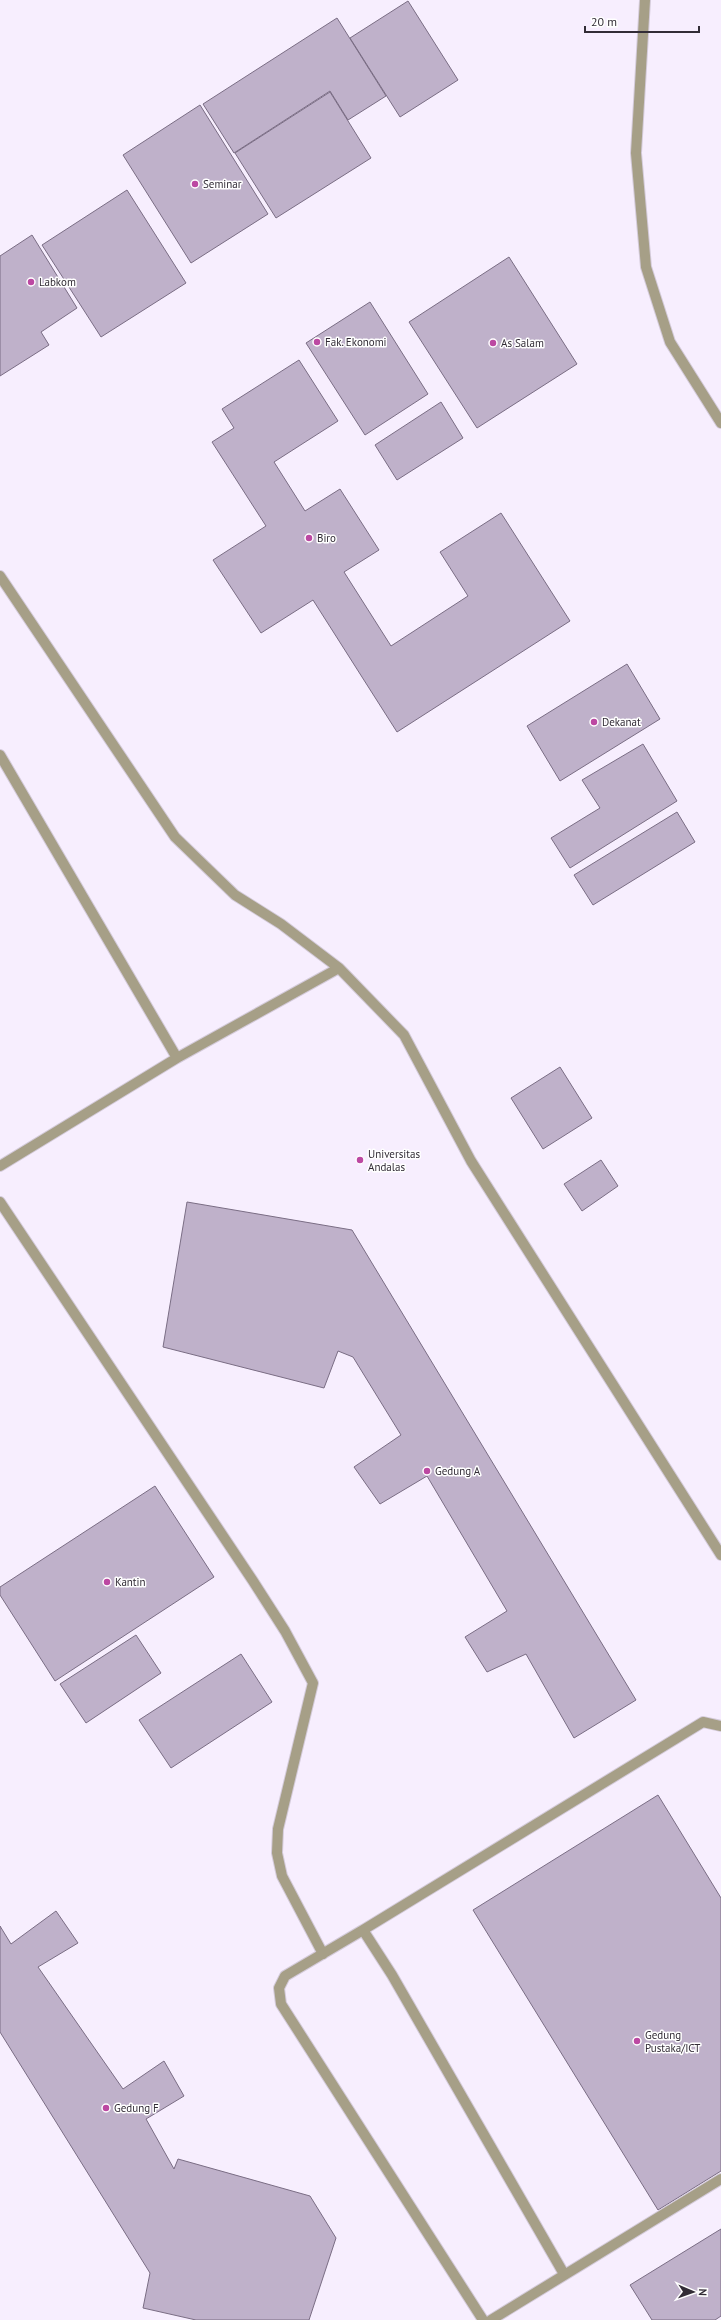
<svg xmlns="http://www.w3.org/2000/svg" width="721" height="2320" font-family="'PT Sans',sans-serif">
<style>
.building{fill:#bfb1ca;stroke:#7a6d84}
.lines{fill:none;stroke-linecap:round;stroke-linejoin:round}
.lane-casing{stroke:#d4cbda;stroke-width:12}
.lane{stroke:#a69f87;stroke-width:10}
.poi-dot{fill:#bc48a2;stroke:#fff;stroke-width:1.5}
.labels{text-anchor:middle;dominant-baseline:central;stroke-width:3;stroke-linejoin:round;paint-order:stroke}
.poi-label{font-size:11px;fill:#322c36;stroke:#fff;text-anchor:start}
</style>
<rect width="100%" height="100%" fill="#f7eefe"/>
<path class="building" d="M408,1L458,80L400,117L350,38Z
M337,18L386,96L348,120L330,91L234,153L203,104Z
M330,92L371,158L276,218L235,153Z
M200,105L268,214L191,263L123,155Z
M127,190L186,283L101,337L42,245Z
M32,235L77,308L41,332L49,345L0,376V256Z
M509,257L577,364L477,428L409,322Z
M370,302L428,394L365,435L306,343Z
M299,360L338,421L274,462L305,511L340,489L379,550L344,572L391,646L468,596L440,552L501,513L570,621L397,732L313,600L261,633L213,560L266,526L212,442L234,428L222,409Z
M441,402L463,438L397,480L375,445Z
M627,664L660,719L560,781L527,726Z
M643,744L677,801L570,868L551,838L600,808L582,780Z
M677,812L695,842L593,905L574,875Z
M560,1067L592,1118L543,1149L511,1098Z
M601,1160L618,1186L582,1211L564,1184Z
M187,1202L352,1230L636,1700L574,1738L526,1654L487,1672L465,1637L507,1611L427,1476L380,1504L354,1467L401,1435L353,1357L338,1351L324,1388L163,1347Z
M155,1486L214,1577L55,1681L0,1595V1587Z
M136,1635L161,1673L86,1723L60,1684Z
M241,1654L272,1702L171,1768L139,1720Z
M658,1795L721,1898V2171L658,2210L473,1910Z
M56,1911L78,1943L38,1967L123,2089L164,2061L184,2096L146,2119L174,2169L178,2159L310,2196L336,2238L309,2320H196L143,2308L150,2273L0,2032V1926L11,1944Z
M721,2229V2316L715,2320H652L630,2285Z"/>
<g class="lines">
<defs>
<path id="lane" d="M645,0L636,153L646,267L670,342L721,423
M0,576L175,837L235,895L281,924L339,968L404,1035L471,1161L721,1555
M0,755L177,1058
M0,1166L177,1058L339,968
M0,1202L253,1581L285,1631L313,1683L278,1829L277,1853L282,1876L323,1954
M363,1930L703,1722L721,1726
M483,2320L281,2004L279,1988L285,1976L363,1930L392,1975L564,2274
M491,2320L721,2179"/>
</defs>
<use href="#lane" class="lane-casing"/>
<use href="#lane" class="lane"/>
</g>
<g class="poi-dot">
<circle cx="195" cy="184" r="4"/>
<circle cx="31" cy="282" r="4"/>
<circle cx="317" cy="342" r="4"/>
<circle cx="493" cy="343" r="4"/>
<circle cx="309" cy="538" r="4"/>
<circle cx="594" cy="722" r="4"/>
<circle cx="360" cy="1160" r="4"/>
<circle cx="427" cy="1471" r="4"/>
<circle cx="107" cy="1582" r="4"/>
<circle cx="637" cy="2041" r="4"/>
<circle cx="106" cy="2108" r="4"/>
</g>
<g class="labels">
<g class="poi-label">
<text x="203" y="184">Seminar</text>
<text x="39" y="282">Labkom</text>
<text x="325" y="342">Fak. Ekonomi</text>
<text x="501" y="343">As Salam</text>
<text x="317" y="538">Biro</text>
<text x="602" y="722">Dekanat</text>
<text x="368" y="1154">Universitas<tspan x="368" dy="13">Andalas</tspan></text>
<text x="435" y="1471">Gedung A</text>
<text x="115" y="1582">Kantin</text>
<text x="645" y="2035">Gedung<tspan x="645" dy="13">Pustaka/ICT</tspan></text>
<text x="114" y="2108">Gedung F</text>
</g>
</g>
<g transform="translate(693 2292) rotate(92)" stroke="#ffffff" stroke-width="3" paint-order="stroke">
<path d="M0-3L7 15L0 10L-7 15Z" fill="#322c36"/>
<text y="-6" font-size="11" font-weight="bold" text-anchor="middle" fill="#322c36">N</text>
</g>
<path d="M585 26v6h114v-6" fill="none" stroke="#322c36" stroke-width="2"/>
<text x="591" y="26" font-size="12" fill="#322c36" stroke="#ffffff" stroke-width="3" paint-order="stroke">20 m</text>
</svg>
